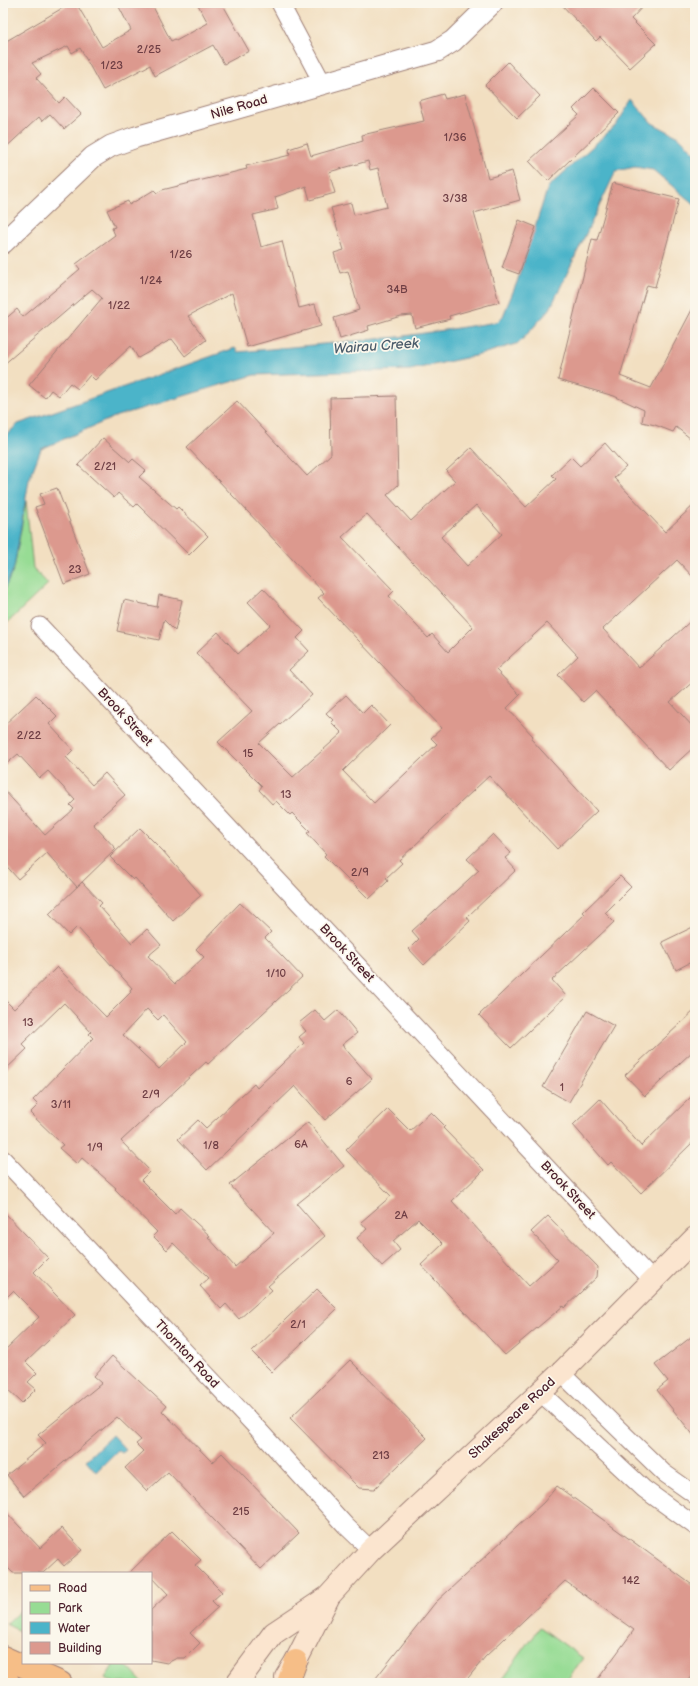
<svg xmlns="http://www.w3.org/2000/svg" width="698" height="1686" font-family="'Balsamiq Sans',sans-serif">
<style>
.green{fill:#97dc94;stroke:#707e60}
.water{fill:#4bb4c9;stroke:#4a6a7a}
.building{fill:#dc998e;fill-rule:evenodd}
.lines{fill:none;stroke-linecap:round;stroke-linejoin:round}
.minor-casing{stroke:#9e7f76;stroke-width:19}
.tertiary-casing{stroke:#9e7f76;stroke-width:23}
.secondary-casing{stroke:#9e7f76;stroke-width:24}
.primary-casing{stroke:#9e7f76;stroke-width:24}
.minor{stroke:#fff;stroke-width:17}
.tertiary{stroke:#fff;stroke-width:21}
.secondary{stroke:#fbe5cf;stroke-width:22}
.primary{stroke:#f6be87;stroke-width:22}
.labels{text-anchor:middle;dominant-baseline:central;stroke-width:3.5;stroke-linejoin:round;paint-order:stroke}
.number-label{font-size:11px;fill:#6e3e44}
.street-label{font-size:13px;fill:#4a1f2b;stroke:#fbf7ec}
.water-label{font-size:14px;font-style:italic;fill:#4a5b6a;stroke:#fbf7ec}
</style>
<rect width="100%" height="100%" fill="#fbf7ec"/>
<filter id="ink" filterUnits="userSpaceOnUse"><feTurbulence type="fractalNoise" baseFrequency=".025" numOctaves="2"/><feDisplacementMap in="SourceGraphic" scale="8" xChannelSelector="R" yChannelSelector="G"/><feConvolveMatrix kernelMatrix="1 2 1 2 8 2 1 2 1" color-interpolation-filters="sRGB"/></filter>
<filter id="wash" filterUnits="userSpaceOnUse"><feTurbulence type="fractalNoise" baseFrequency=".012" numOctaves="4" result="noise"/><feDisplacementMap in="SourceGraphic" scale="16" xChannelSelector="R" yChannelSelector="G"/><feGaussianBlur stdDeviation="0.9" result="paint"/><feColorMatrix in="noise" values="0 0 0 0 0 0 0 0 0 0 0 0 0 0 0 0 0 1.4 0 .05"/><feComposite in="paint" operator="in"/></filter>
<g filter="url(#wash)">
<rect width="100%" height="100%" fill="#f2dfc1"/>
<path class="green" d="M26,501L33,568L48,584L3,627V592L14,568Z
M23,1608V1633L6,1624Z
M540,1627L583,1658L565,1683H499Z
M109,1663H124L143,1683H115L105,1678L113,1666Z"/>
<path class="water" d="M632,100L652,123L679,137L695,153V205L653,170L635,167L616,171L550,309L519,343L479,355L410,370L254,375L117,416L41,449L29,480L14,568L3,592V438L18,424L235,348L238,352L398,337L497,322L503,316L517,282L548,187L616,125Z
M112,1435L126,1450L122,1453L118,1450L96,1472L86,1460Z"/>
<g id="blocks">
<path class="building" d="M71,3H76L102,47L131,30L117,3H151L171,41L175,39L176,41L208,23L197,3H222L249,51L224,64L213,45L155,76L150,65L103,90L80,48L72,53L68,46L32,63L41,74L36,78L59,103L65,97L81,114L64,129L50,114L42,121L39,117L3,150V43Z
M560,3H646L631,19L656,44L630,68L600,37L596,41Z
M508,62L540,96L517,118L485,85Z
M594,88L619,113L548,181L529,161L579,115L573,109Z
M443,94L445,99L465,94L488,178L512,171L520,200L474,213L499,302L449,316L450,319L415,328L412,315L401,316L368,326L369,330L340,339L334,318L359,310L348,271L340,273L334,253L344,250L331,208L351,203L354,215L387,207L378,168L370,170L368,161L329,172L335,193L310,200L306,186L275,197L278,209L253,215L261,247L282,241L299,308L315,304L321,326L247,347L232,293L188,316L206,340L185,356L172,339L138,358L131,346L95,380L90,375L78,389L70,383L59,396L51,390L45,398L29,385L102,298L92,289L3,365V321L17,309L23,317L80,269L76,264L115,235L112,228L115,227L107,210L128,201L129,205L154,190L157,193L162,190L247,169L246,166L290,155L289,149L307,143L311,156L363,141L362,135L424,121L419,101Z
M613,183L679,199L655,287L647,285L620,376L651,388L695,304V442L676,427L673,432L655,425L642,422L644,410L614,396L558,380L592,239L597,240Z
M519,220L536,227L519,274L502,268Z
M396,396L398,485L387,495L411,521L455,481L446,471L471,448L526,507L556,479L552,475L571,457L580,466L605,443L626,467L614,478L665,532L695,504V579L677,560L603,629L639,668L695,617V680L670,702L695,729V746L669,770L595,691L583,702L558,675L578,656L547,623L496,670L520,695L507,708L533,736L531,739L597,811L557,849L489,776L399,860L402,863L386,878L388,881L369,899L351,881L350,882L324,856L326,854L307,833L310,831L292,813L290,815L276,801L273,805L259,790L262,786L218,742L252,711L196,653L218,632L238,654L270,625L248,602L263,588L304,631L297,638L309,651L289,670L312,695L259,743L293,777L342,733L331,722L333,720L326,713L346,695L363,713L371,705L390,725L343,771L374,803L437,744L431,738L442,728L318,598L324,593L187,447L237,401L307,476L331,454L330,398ZM476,505L502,534L467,566L441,537ZM367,514L473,627L448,652L432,634L428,638L389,596L394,591L342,537Z
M103,438L130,462L133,459L146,470L139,477L176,509L178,507L208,536L189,555L137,504L134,507L118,493L114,498L78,465Z
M57,488L90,574L64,584L35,507L44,504L40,494Z
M159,595L182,600L175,631L164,620L159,640L117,631L124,600L157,607Z
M36,695L57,716L49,724L73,750L66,757L92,785L105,773L125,795L93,824L116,849L77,887L47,853L18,879L3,862V789L45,835L74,809L70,805L75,800L48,771L40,778L18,754L3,767V726Z
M140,828L163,851L201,895L173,921L135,878L133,880L110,857Z
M493,834L511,853L505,858L516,870L467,917L470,921L424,965L409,949L419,939L412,931L479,870L467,859Z
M620,876L631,887L605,913L614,922L552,980L566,996L511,1048L479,1015L585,914L583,912Z
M82,882L102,903L99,906L132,943L147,929L161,945L148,956L175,984L204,957L196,949L240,903L271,932L265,938L302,977L208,1064L206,1062L121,1141L150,1171L141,1180L175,1214L180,1208L210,1236L208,1237L235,1267L274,1233L230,1185L308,1122L344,1166L297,1204L325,1236L268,1286L272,1290L239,1319L226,1304L221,1309L200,1286L209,1278L173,1243L167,1250L153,1236L157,1232L115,1189L116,1188L82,1158L77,1164L59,1148L63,1145L30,1113L38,1105L33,1100L93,1038L89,1034L91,1032L64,1003L22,1044L27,1049L3,1072V998L14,1009L57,967L106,1017L131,992L130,990L132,988L77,927L69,935L49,914ZM147,1009L158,1020L163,1015L187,1042L159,1069L123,1035Z
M695,926V960L676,970L662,942Z
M315,1010L325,1021L338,1010L357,1033L342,1045L372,1079L325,1120L295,1086L207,1170L178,1139L198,1120L206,1128L254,1084L257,1088L304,1043L299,1037L306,1031L299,1023Z
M695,1010V1049L645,1096L625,1075Z
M587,1011L614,1026L569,1102L543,1087Z
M695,1093V1140L641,1193L611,1162L608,1165L573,1125L600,1099L641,1146Z
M388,1109L410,1131L431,1112L445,1126L443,1128L484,1170L452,1201L529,1286L558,1260L531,1232L548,1216L598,1267L597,1277L564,1308L563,1306L505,1355L421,1265L443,1244L418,1219L393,1241L400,1250L382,1266L357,1238L367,1229L361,1222L391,1196L346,1150Z
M3,1211L48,1258L34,1272L75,1315L26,1362L37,1373L28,1382L36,1389L22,1403L3,1385V1352L39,1317L13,1291L3,1301Z
M317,1289L337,1309L272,1372L252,1352Z
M695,1334V1437L657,1390L668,1381L655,1365Z
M112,1356L166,1406L162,1411L212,1462L222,1453L299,1533L261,1569L168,1472L147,1491L125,1468L143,1451L136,1444L141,1440L117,1417L24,1496L7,1475L46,1443L38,1435L102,1383L94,1376Z
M350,1360L427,1438L374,1489L359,1488L290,1418Z
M557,1486L695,1587V1671L686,1683H595L634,1630L565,1581L485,1657L464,1683H372L435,1603L544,1502Z
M3,1509L40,1548L62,1528L82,1550L64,1566L58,1559L43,1573H13L3,1563Z
M172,1531L201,1560L195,1565L222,1592L212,1601L218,1607L190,1633L200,1643L185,1658H177L167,1663L151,1660V1610L168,1594L151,1576V1573H129Z"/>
</g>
</g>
<g filter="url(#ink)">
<use href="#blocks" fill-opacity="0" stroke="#9e7f76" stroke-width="1"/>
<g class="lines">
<defs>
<path id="minor" d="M280,3L323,84
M40,626L653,1281
M3,1159L257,1428L346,1526L371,1550
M561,1373L664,1473L695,1495
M540,1392L644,1489L695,1526"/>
<path id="tertiary" d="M3,243L93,157L111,146L136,137L437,51L453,41L492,3"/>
<path id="secondary" d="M286,1677L296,1661L328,1598
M237,1683L274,1633L328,1597L371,1550L561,1373L695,1238"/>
<path id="primary" d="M3,1657L61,1683
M3,1676L9,1683
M288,1683L296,1661"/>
</defs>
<use href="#minor" class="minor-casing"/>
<use href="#tertiary" class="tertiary-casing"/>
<use href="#secondary" class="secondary-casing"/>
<use href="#primary" class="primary-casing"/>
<use href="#minor" class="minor"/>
<use href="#tertiary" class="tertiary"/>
<use href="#secondary" class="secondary"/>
<use href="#primary" class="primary"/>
</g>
</g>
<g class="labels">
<g class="number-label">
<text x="149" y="49">2/25</text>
<text x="112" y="65">1/23</text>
<text x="455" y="137">1/36</text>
<text x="455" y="198">3/38</text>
<text x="181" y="254">1/26</text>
<text x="151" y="280">1/24</text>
<text x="397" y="289">34B</text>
<text x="119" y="305">1/22</text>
<text x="105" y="466">2/21</text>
<text x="75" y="569">23</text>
<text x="29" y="735">2/22</text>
<text x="248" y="753">15</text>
<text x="286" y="794">13</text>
<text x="360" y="872">2/9</text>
<text x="276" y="973">1/10</text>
<text x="28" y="1022">13</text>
<text x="349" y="1081">6</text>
<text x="562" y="1087">1</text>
<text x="151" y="1094">2/9</text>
<text x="61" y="1104">3/11</text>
<text x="301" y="1144">6A</text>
<text x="211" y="1145">1/8</text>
<text x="95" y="1147">1/9</text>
<text x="401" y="1215">2A</text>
<text x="298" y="1324">2/1</text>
<text x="381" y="1455">213</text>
<text x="241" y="1511">215</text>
<text x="631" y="1580">142</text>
</g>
<g class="street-label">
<text transform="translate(239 107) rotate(-16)">Nile Road</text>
<text transform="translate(125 717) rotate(47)">Brook Street</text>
<text transform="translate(347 953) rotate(47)">Brook Street</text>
<text transform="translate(568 1190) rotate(47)">Brook Street</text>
<text transform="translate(187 1354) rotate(47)">Thornton Road</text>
<text transform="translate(512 1418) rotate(-43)">Shakespeare Road</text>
</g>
<g class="water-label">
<text transform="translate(376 346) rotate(-4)">Wairau Creek</text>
</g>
</g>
<rect width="698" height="1686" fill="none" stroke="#fbf7ec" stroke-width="16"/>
<rect x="22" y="1572" width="130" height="92" fill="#fbf7ec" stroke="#b4a19f"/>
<rect x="30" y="1585" width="20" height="6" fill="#f6be87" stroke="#b4a19f"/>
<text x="58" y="1592" font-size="12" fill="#4a1f2b">Road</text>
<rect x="30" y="1602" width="20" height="12" fill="#97dc94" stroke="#b4a19f"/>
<text x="58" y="1612" font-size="12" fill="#4a1f2b">Park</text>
<rect x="30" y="1622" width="20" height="12" fill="#4bb4c9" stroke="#b4a19f"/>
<text x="58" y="1632" font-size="12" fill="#4a1f2b">Water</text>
<rect x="30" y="1642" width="20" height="12" fill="#dc998e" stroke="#b4a19f"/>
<text x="58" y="1652" font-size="12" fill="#4a1f2b">Building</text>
</svg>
